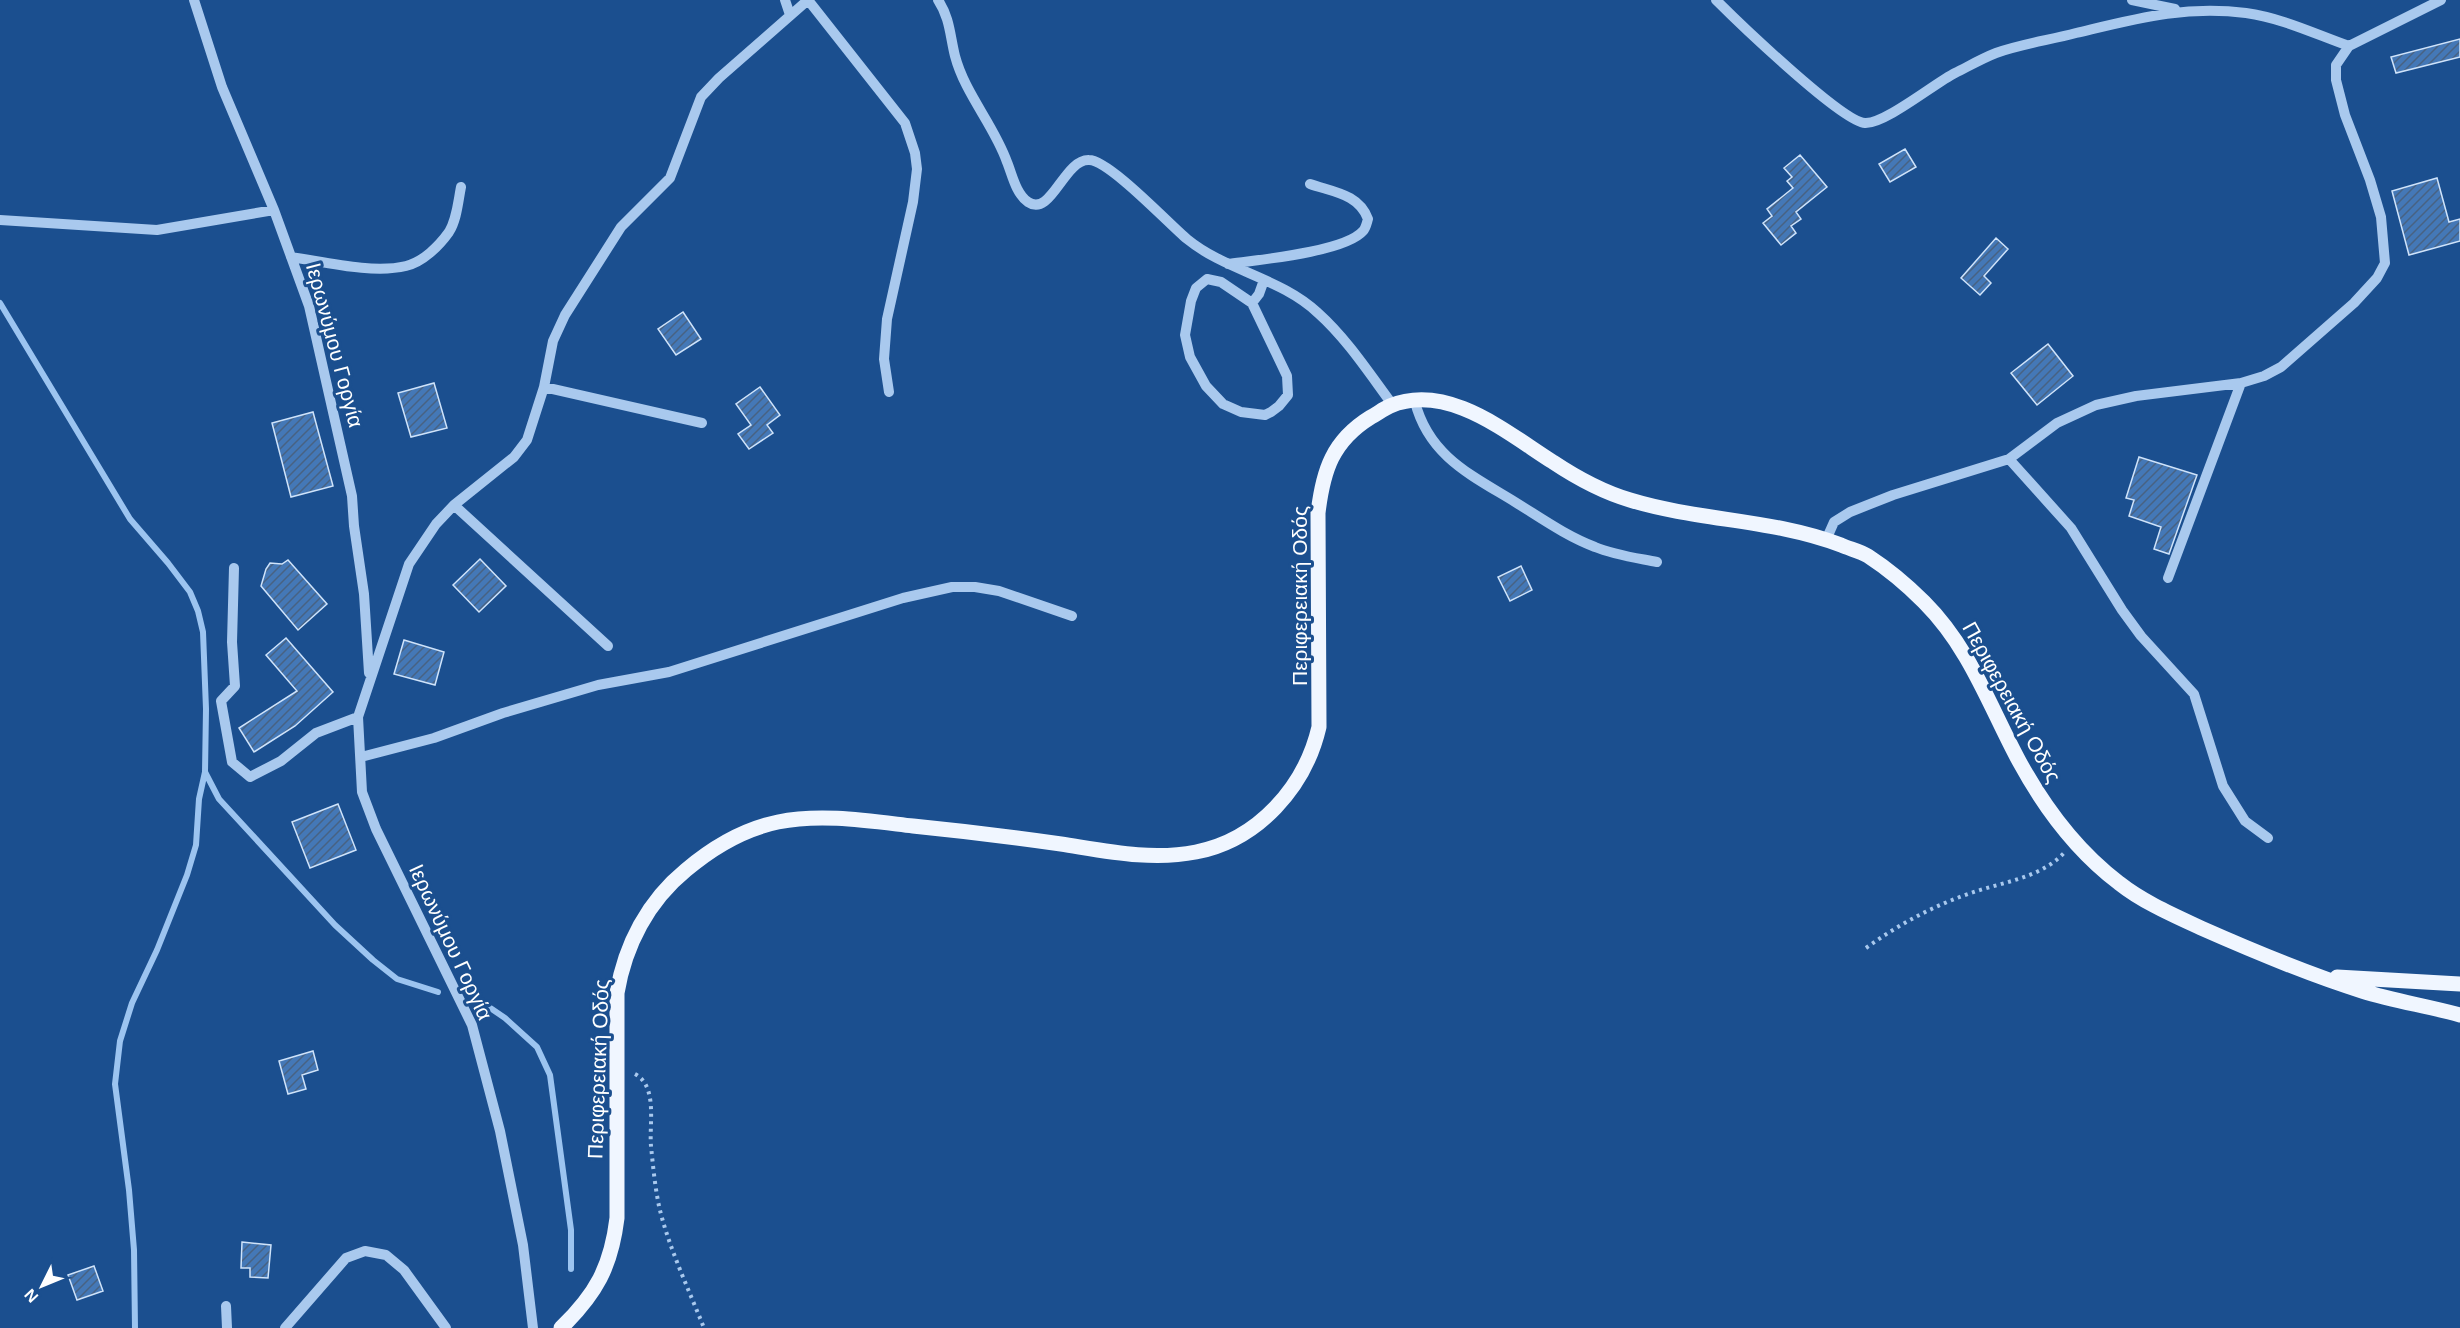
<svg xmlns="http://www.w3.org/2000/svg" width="2460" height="1328" font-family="Helvetica,sans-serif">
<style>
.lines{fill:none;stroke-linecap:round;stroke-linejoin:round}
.stream{stroke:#9cc4f0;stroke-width:6}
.building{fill:url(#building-hatch);stroke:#cfe3fa;stroke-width:1.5}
.path{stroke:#a9c9ee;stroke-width:4;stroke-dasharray:3 4.5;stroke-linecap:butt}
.minor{stroke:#a9c9ee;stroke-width:10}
.major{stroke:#f0f6ff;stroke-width:15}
.labels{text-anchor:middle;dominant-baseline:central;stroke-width:6;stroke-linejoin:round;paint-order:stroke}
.street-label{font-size:21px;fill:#fff;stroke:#1b4f8f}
</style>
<defs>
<pattern id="building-hatch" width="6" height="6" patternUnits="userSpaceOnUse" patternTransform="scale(1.5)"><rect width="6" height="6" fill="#4478b7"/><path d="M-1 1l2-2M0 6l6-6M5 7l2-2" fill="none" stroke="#486282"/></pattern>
</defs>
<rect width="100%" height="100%" fill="#1b4f8f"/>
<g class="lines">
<path class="stream" d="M0,303L130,519L168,563L190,592L198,611L203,632L206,709L205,772L219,799L335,925L373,960L397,979L438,992
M477,999L505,1018L537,1047L550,1075L571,1230V1269
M135,1328L134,1250L129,1190L115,1084L120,1041L132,1003L157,950L187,875L196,845L199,799L205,772"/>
</g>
<path class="building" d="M2460,39V57L2396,73L2391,57Z
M1905,149L1916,167L1890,182L1879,164Z
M1800,155L1827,187L1796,212L1801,219L1791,226L1796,233L1781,245L1763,223L1772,216L1767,209L1793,188L1787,181L1792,177L1784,168Z
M2437,178L2449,222L2460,219V241L2409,255L2392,191Z
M1996,238L2008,249L1984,276L1991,283L1980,295L1961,278Z
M683,312L701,339L676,355L658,329Z
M2048,344L2073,376L2037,405L2011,373Z
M434,383L447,428L411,437L398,393Z
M760,387L780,415L767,425L773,433L749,449L738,434L751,425L736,404Z
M313,412L333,486L291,497L272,423Z
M2139,457L2197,475L2169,554L2154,549L2161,527L2129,516L2134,500L2126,498Z
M480,559L506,586L479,612L453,585Z
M288,560L327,604L298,630L261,586L266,569L270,563L282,564Z
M1521,566L1532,590L1510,601L1498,577Z
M286,638L333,692L295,726L254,752L239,728L297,691L266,655Z
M404,640L444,652L435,685L394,674Z
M338,804L356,850L310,868L292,822Z
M313,1051L318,1070L302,1075L306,1089L288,1094L279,1061Z
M242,1242L271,1245L268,1278L250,1277V1268H241Z
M94,1266L103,1291L77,1300L68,1275Z"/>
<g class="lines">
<path class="path" d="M1866,948C1898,925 1931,907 1968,894C2001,882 2039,879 2064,853
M635,1074C658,1086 649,1124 651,1146C653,1166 655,1187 659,1206C668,1246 689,1290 704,1328"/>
<path class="minor" d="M194,0L222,87L274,210L309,306L352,496L354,526L364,594L369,673
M785,0L790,15
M808,0L905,123L915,153L917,169L913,202L887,319L884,359L889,392
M938,0C950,18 950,36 955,56C965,94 994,125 1007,162C1012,174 1016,194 1028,202C1051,218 1064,159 1089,160C1109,160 1169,224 1187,239C1226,271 1281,278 1318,313C1347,339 1369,373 1392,404
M1716,0C1737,21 1842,122 1865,123C1885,124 1935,83 1955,73C1969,66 1983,58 1996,53C2021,44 2050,40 2076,33C2135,19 2184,5 2246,13C2282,18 2315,34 2349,46L2441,0
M2132,0L2175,9
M0,220L157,230L274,210
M291,257C325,262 373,274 406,266C423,262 439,246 449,232C457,219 458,202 461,187
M1228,264C1257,260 1345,252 1363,231C1366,228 1367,222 1368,219C1359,194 1333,192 1310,184
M1207,279L1221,282L1252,303L1287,376L1288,395L1279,406L1271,412L1265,415L1241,412L1223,404L1206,386L1190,357L1185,335L1191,301L1196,288Z
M1252,303L1259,294L1264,280
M544,387L702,423
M1415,402C1429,456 1471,475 1515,502C1541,518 1566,536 1595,547C1614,555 1637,558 1657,562
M2009,459L2071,528L2122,610L2141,636L2194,694L2223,786L2245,821L2268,838
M454,505L608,646
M1826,540L1834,522L1850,512L1893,495L2009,459L2057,423L2096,405L2136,396L2241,383L2264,376L2281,367L2354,303L2377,278L2385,263L2381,217L2370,180L2345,115L2336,80V65L2349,46
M234,568L232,642L235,686L221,701L232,762L250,777L281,761L316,733L358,717
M2168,578L2241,383
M361,757L434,738L503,713L598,685L669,672L903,598L952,587H975L999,591L1072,616
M226,1306L227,1328
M285,1328L346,1258L365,1251L386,1255L404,1270L446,1328
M533,1328L523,1245L500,1131L472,1025L376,829L362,792L358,717L409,564L436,524L454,505L514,457L527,440L544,387L553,341L565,315L621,227L670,178L701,97L719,78L808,0"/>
<path class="major" d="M2337,977L2460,984
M561,1328C596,1294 611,1267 617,1218V993C625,945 648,901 686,870C712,848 744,829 778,822C821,813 870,821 913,826C963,831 1012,837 1061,844C1106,851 1151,861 1196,852C1258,840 1305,787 1319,727L1318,513C1323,471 1332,441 1371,417C1377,414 1383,409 1390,406C1448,382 1507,433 1553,462C1577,478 1603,492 1630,500C1699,521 1773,519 1841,545C1850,549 1860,551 1868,556C1888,569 1907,585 1924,602C1970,648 1989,705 2019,761C2044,807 2078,852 2119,883C2143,902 2173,915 2201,928C2253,951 2307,974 2362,991C2394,1001 2428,1006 2460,1015"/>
</g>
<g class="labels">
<g class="street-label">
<text transform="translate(335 345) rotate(75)">Ιερωνύμου Γοργία</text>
<text transform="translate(1299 596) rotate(-90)">Περιφερειακή Οδός</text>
<text transform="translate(2012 702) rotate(61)">Περιφερειακή Οδός</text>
<text transform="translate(451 942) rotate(65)">Ιερωνύμου Γοργία</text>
<text transform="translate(598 1069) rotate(-88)">Περιφερειακή Οδός</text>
</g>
</g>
<g transform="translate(42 1286) rotate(227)" stroke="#1b4f8f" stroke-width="4.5" paint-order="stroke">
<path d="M0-4.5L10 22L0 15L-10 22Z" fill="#ffffff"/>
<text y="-9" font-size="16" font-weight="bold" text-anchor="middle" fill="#ffffff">N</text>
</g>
</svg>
